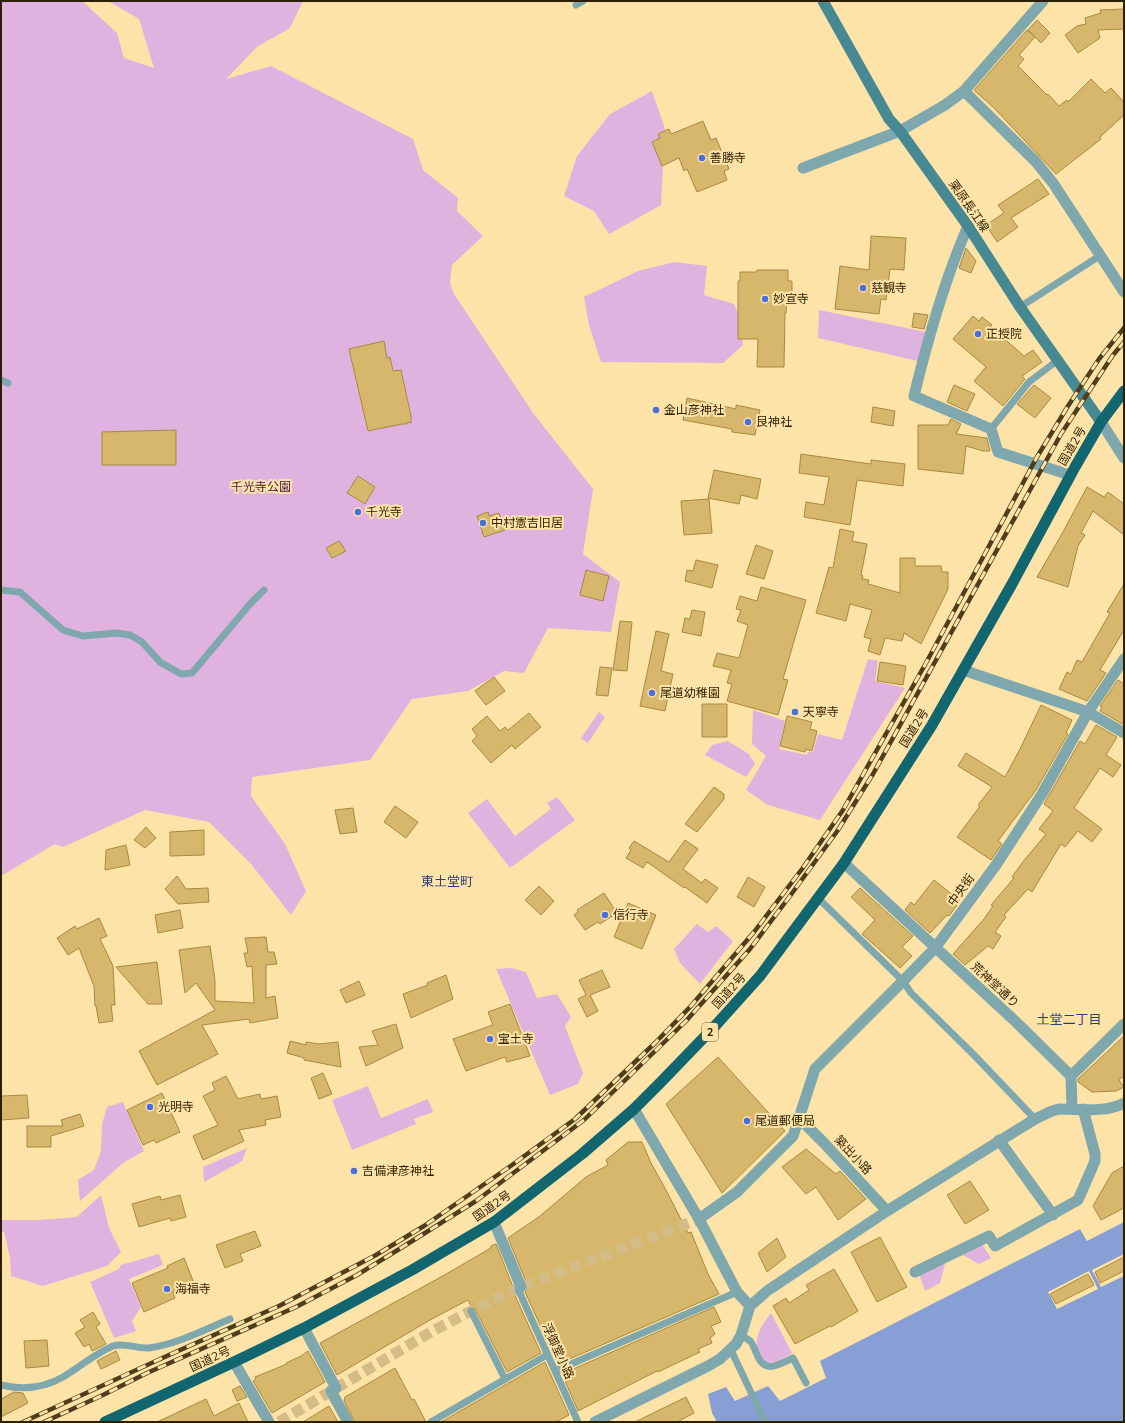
<svg xmlns="http://www.w3.org/2000/svg" width="1125" height="1423" font-family="'Nunito Sans','Noto Sans JP',sans-serif">
<style>
.green{fill:#e0b2e0}
.water{fill:#889fd6}
.pier{fill:#fee3a8}
.building{fill:#d7b76c;stroke:#a8893e}
.lines{fill:none;stroke-linecap:round;stroke-linejoin:round}
.pedestrian-tunnel{stroke:#d4bc86;stroke-width:11;stroke-dasharray:11 5.5;stroke-linecap:butt}
.service{stroke:#7fa8ae;stroke-width:7}
.pedestrian{stroke:#7fa8ae;stroke-width:11}
.minor{stroke:#7fa8ae;stroke-width:11}
.tertiary{stroke:#7fa8ae;stroke-width:11}
.secondary{stroke:#478992;stroke-width:11}
.trunk{stroke:#126670;stroke-width:11}
.rail-casing{stroke:#4d3f1b;stroke-width:4.5}
.rail{stroke:#fee3a8;stroke-width:3;stroke-dasharray:9;stroke-linecap:butt}
.poi-dot{fill:#486fe1;stroke:#fee3a8;stroke-width:1.5}
.labels{text-anchor:middle;dominant-baseline:central;stroke-width:4;stroke-linejoin:round;paint-order:stroke}
.shield{fill:#fee3a8;stroke:#6a5a32;stroke-width:1}
.shield-label{font-size:11px;font-weight:bold;fill:#2b1f00}
.poi-label{font-size:12px;fill:#2b1f00;stroke:#fee3a8;text-anchor:start}
.street-label{font-size:12px;fill:#2b1f00;stroke:#fee3a8}
.park-label{font-size:12px;fill:#4c124d;stroke:#fee3a8}
.neighbourhood-label{font-size:13px;fill:#2a3f78;stroke:#fee3a8}
</style>
<rect width="100%" height="100%" fill="#fee3a8"/>
<path class="green" d="M1,1H82L117,33L124,58L154,68L139,19L108,1H303L290,28L257,47L226,79L271,66L413,139L423,170L458,198L457,211L483,236L452,265L450,283L454,294L533,413L593,489L583,554L620,582L611,632L548,628L524,673L504,671L468,691L412,699L370,760L252,777L251,796L285,844L306,891L291,915L251,864L209,822L145,810L63,847L55,844L1,876Z
M652,91L665,129L661,205L609,234L594,211L564,196L577,156L610,114Z
M675,262L707,266L704,295L734,304L740,318L743,345L723,363L601,362L589,325L584,297L638,271Z
M819,310L926,332L918,361L818,338Z
M868,659L878,661L875,681L905,688L820,820L768,805L746,790L766,756L752,744L753,710L785,721L779,749L807,755L808,752H813L818,734L842,740Z
M599,712L605,717L588,743L581,738Z
M728,741L749,754L755,764L746,777L705,755L712,745Z
M557,797L575,820L510,868L468,813L487,799L515,836L551,809L547,803Z
M697,924L708,932L716,926L733,941L700,984L680,963L674,949Z
M511,968L526,972L537,998L557,994L571,1017L565,1026L583,1073L578,1084L550,1095L496,969Z
M368,1086L381,1118L428,1099L433,1112L414,1119L416,1124L352,1150L332,1100Z
M123,1102L144,1151L123,1163L80,1201L78,1180L94,1170L101,1151L102,1124L107,1107Z
M247,1148L242,1161L204,1182L203,1167Z
M101,1195L109,1228L121,1252L107,1266L43,1286L11,1276L10,1257L4,1232H1V1220H39L77,1217Z
M981,1243L991,1258L979,1264L959,1253Z
M159,1254L163,1265L129,1279L141,1307L132,1321L136,1331L114,1338L90,1282L119,1269L121,1265Z
M946,1260L940,1283L925,1291L919,1274Z
M771,1313L792,1353C782,1359 774,1366 763,1361C761,1356 757,1351 757,1346C755,1335 764,1322 771,1313Z"/>
<path class="water" d="M1124,1222V1422H717L712,1413L708,1394L726,1387L735,1401L768,1386L780,1401L826,1378L820,1361L1080,1229L1087,1241Z"/>
<path class="pier" d="M1124,1254V1276L1101,1287L1092,1270Z
M1089,1271L1098,1289L1057,1309L1048,1292Z"/>
<path class="building" d="M1124,9V29L1098,30L1100,38L1078,53L1065,35L1077,26L1086,24L1085,18L1101,13L1100,10Z
M1037,20L1050,33L1041,43L1028,30Z
M1027,30L1035,37L1019,55L1024,59L1018,66L1047,95L1048,94L1059,106L1067,100L1068,102L1091,79L1105,93L1111,88L1124,102V115L1100,137L1101,139L1056,174L994,108L974,90Z
M703,121L711,140L716,138L729,169L724,171L727,180L697,192L687,169L684,171L679,158L662,166L652,142L660,138L658,134L669,129L671,134Z
M1038,179L1049,194L1011,218L1018,227L997,242L986,225L1004,213L998,205Z
M871,236L906,238L904,270L890,269L886,300L881,299L879,314L835,309L840,266L869,270Z
M966,248L976,261L971,273L959,268Z
M757,270H788V281H792V295H787L786,313H785L784,367H757L758,339H738V281H740V272H757Z
M914,313L928,315L924,329L912,327Z
M973,316L979,321L982,317L992,325L990,326L1024,356L1033,350L1042,362L1022,376L1025,379L1003,406L974,381L986,367L953,339Z
M384,341L387,358L390,357L393,371L401,370L411,416V423L407,422V424H402L368,431L349,349Z
M954,385L975,394L967,411L947,402Z
M1034,385L1051,398L1035,418L1017,404Z
M687,398L736,409V405L760,410L755,435L732,432V429L683,420Z
M873,407L895,411L893,426L871,422Z
M951,419L961,424L956,434L987,438L990,451H983L966,446L963,474L918,469V425H948Z
M176,430V465H102V432Z
M801,454L871,464V460L905,464L903,486L857,480L850,525L804,517L806,502L824,505L829,477L799,473Z
M714,470L761,479L757,499L741,495L739,504L708,498Z
M358,476L375,487L365,504L347,493Z
M1087,487L1104,497L1108,492L1124,504V535L1093,511L1081,533L1085,535L1078,546L1068,587L1037,577L1063,532Z
M709,499L712,533L684,535L681,501Z
M488,512L489,516L499,513L505,530L484,537L477,516Z
M840,529L854,532L852,541L867,544L861,575L863,576L862,579L869,580L868,584L900,593V558H915V566H941L942,572H948V589L921,644L904,633L902,641L885,638L880,655L868,651L871,639L864,637L872,610L850,604L846,621L816,613L829,567L833,568Z
M339,541L346,551L332,558L326,548Z
M756,545L773,551L764,579L746,574Z
M696,560L718,565L712,588L685,581L687,570L693,571Z
M586,570L609,576L603,601L580,595Z
M1124,584V630L1100,670L1106,673L1087,701L1059,689L1067,672L1071,674L1077,660L1082,662L1110,613L1107,612Z
M761,587L806,600L783,679L788,680L778,715L727,701L732,684L727,683L731,670L713,666L717,653L739,658L748,625L737,621L741,610L736,609L740,596L757,601Z
M692,610L705,612L701,636L682,632L685,618L690,619Z
M620,621L632,622L627,671L613,670Z
M656,631L669,634L661,671L673,674L665,711L640,706Z
M880,662L906,666L903,685L877,681Z
M600,667L612,668L608,696L596,695Z
M494,677L505,691L486,705L475,691Z
M1118,680L1124,684V725L1100,711L1102,707L1100,706Z
M702,704H727V737H702Z
M1041,705L1072,720L1066,733L1068,734L1036,790L998,841L1002,844L991,860L957,837L980,806L978,805L992,787L958,766L966,753L1005,777L1020,749Z
M529,713L541,727L515,749L512,745L491,763L472,741L477,736L472,729L487,716L500,731L505,727L508,730Z
M787,716L812,722L810,729L817,731L812,751L806,749L805,752L780,746Z
M1096,725L1117,737L1106,755L1121,765L1113,777L1100,768L1074,808L1102,829L1092,842L1078,831L1065,847L1061,844L1032,892L1028,889L1004,915L1006,917L995,932L1001,936L993,949L988,946L965,965L953,954L984,919L993,906L991,905L1014,878L1012,877L1022,863L1046,834L1039,829L1053,811L1044,804L1080,741L1085,744Z
M714,787L724,794V799L697,832L685,824Z
M395,806L418,822L406,838L384,822Z
M353,808L357,832L340,834L335,810Z
M146,827L156,838L145,848L134,840Z
M204,830V855L170,856V832Z
M685,840L698,849L683,869L702,883L705,879L718,888L707,903L685,887L684,888L647,862L643,868L626,858L631,850L629,848L634,841L669,862Z
M126,845L130,865L105,870L106,850Z
M177,876L186,889L208,888L209,902L178,904L165,889Z
M748,877L765,887L754,907L737,897Z
M934,880L960,901L949,916L947,915L930,933L905,910L911,902L914,905Z
M539,886L554,901L541,915L525,900Z
M860,888L913,936L902,947L912,956L900,968L862,934L875,920L851,897Z
M604,893L617,913L600,924L598,922L585,930L574,915L578,912L577,910Z
M628,903L656,915L642,949L614,937Z
M180,910L183,928L158,933L155,915Z
M99,918L107,936L100,939L113,966L115,1005H111L113,1021L99,1023L96,1006H95L94,986L79,948L68,955L57,938L75,926L77,929Z
M266,937L268,952H274L277,964L266,965V998L275,996L278,1018L250,1023L249,1019L202,1025L218,1054L157,1085L139,1051L215,1010L196,983L185,993L179,950L210,946L215,980V1001L254,1003L252,966L247,967L244,953H248L245,938Z
M157,962L162,1004H148L116,967Z
M602,970L610,987L590,995L598,1011L587,1017L578,999L586,995L579,980Z
M446,975L453,999L411,1018L403,994L428,985L427,983Z
M359,981L365,995L346,1003L340,990Z
M510,1004L530,1056L507,1062L505,1057L466,1071L453,1039L493,1025L488,1012Z
M396,1024L403,1048L366,1066L359,1047L378,1045L372,1031Z
M1124,1036V1076L1119,1080L1124,1087L1116,1091L1092,1092L1078,1082V1079Z
M290,1041L306,1045V1042L319,1044L338,1042L341,1067L304,1060V1058L287,1053Z
M718,1057L785,1131L722,1193L666,1104Z
M323,1073L332,1094L319,1099L311,1078Z
M226,1076L238,1099L260,1094L261,1099L277,1096L281,1117L265,1120L266,1125L239,1130L244,1141L203,1160L193,1136L218,1125L203,1096L215,1090L212,1083Z
M162,1093L180,1132L156,1143L154,1140L143,1145L127,1110Z
M27,1095L29,1118L1,1120V1096Z
M80,1114L84,1126L51,1136V1147H27V1126H63L61,1120Z
M628,1142H642L651,1163L666,1190L688,1233L691,1232L708,1274L719,1294L558,1364L525,1292L528,1288L527,1284L508,1238L540,1216L586,1177L608,1165L606,1160Z
M806,1149L836,1174L840,1171L866,1199L838,1220L816,1187L806,1194L782,1167Z
M1124,1166V1208L1101,1220L1093,1206L1112,1173Z
M970,1181L989,1210L965,1224L947,1195Z
M180,1195L186,1217L171,1221L170,1218L139,1227L132,1204L160,1196L161,1200Z
M255,1231L261,1246L240,1254L243,1261L225,1268L216,1245Z
M880,1237L907,1287L877,1302L851,1252Z
M777,1238L786,1257L767,1272L758,1253Z
M496,1244L513,1287V1291L541,1353L507,1372L475,1309L471,1306L468,1300L430,1320L337,1375L320,1343L441,1277L491,1248V1246Z
M1124,1257V1271L1100,1283L1095,1272Z
M184,1258L194,1283L173,1292L175,1298L144,1312L132,1283L168,1268L167,1266Z
M834,1269L858,1311L831,1327L830,1326L795,1344L773,1306L786,1298L789,1303L809,1290L806,1285Z
M1088,1274L1094,1285L1056,1304L1050,1294Z
M714,1307L721,1322L711,1326L715,1334L710,1338L712,1343L698,1349L700,1352L658,1372L657,1371L578,1411L562,1374Z
M93,1312L100,1324L96,1327L106,1344L92,1351L89,1344L84,1347L75,1333L85,1327L80,1320Z
M47,1340L49,1366L26,1368L24,1341Z
M116,1351L120,1360L101,1369L97,1361Z
M308,1351L325,1382L272,1413L253,1381L256,1379L255,1377L287,1364L286,1363L301,1356Z
M545,1362L569,1415L556,1422H441Z
M395,1368L412,1400L414,1399L426,1422H355L344,1401L345,1397Z
M240,1386L247,1397L237,1401L232,1390Z
M14,1392L23,1393L28,1403L1,1417V1399Z
M686,1397L694,1413L681,1420L677,1422H635Z
M206,1399L214,1416L239,1403L248,1422H157Z
M329,1406L338,1422H303Z"/>
<g class="lines">
<path class="pedestrian-tunnel" d="M279,1422L431,1332L471,1311L521,1287L699,1219"/>
<path class="service" d="M576,5L583,1
M1020,307L1101,255
M1,380L8,383
M991,429L1029,382L1058,360
M1,590L20,592L63,630L83,636L116,633L130,635L142,642L160,662L181,674L192,673L250,604L264,590
M819,899L903,981L911,993L974,1055L1035,1119
M518,1289L578,1422
M471,1311L505,1379
M741,1335C744,1337 749,1340 751,1342C754,1346 756,1353 758,1357C766,1374 780,1364 793,1358L806,1383
M731,1350L765,1422
M555,1371L737,1292
M1,1385C22,1390 44,1388 63,1377C80,1367 94,1354 113,1346C124,1342 137,1349 149,1348C177,1344 204,1330 230,1319
M431,1422L547,1355"/>
<path class="pedestrian" d="M799,1118L815,1069L903,981L935,948L996,865L1042,794L1088,712L1124,659"/>
<path class="minor" d="M964,91L1036,162L1053,183L1124,292
M803,168L900,131L945,105L964,91L1043,1
M968,226C944,281 928,338 914,396L991,429L998,452L1070,475
M963,670L1088,712L1124,733
M844,863L1016,1022L1071,1076
M1071,1076L1124,1024
M1071,1076L1072,1109
M999,1140L1053,1215
M699,1219L737,1192L793,1136L799,1118L824,1143L887,1211
M494,1222L521,1287
M915,1272L989,1236L995,1246L1078,1200L1095,1161V1154L1083,1109
M304,1328L336,1388
M234,1362L269,1422
M331,1391L348,1422"/>
<path class="tertiary" d="M1101,422L1124,458
M634,1109L699,1219L737,1292L750,1306
M595,1422L708,1366L720,1359L736,1344L741,1335L750,1306L767,1291L887,1211L1035,1119L1052,1111L1059,1109C1080,1109 1105,1113 1124,1103"/>
<path class="secondary" d="M823,1L889,119L900,131L968,226L1020,307L1101,422"/>
<path class="trunk" d="M105,1422L234,1362L304,1328L412,1270L494,1222L582,1154L634,1109L661,1082L715,1026L760,976L844,863L932,725L1012,584L1075,467L1101,422L1124,391"/>
<defs>
<path id="rail" d="M23,1422L169,1355L279,1306L376,1255L424,1226L512,1165L575,1119L656,1042L691,1006L754,932L802,869L843,810L926,663L1037,457L1068,406L1099,359L1124,328
M44,1422L103,1395L147,1373L296,1307L357,1275L401,1248L476,1201L584,1120L686,1021L750,949L790,896L838,830L873,774L1061,434L1113,355L1124,342"/>
</defs>
<use href="#rail" class="rail-casing"/>
<use href="#rail" class="rail"/>
</g>
<g class="poi-dot">
<circle cx="702" cy="158" r="4"/>
<circle cx="863" cy="288" r="4"/>
<circle cx="765" cy="299" r="4"/>
<circle cx="978" cy="334" r="4"/>
<circle cx="656" cy="410" r="4"/>
<circle cx="748" cy="422" r="4"/>
<circle cx="358" cy="512" r="4"/>
<circle cx="483" cy="523" r="4"/>
<circle cx="652" cy="693" r="4"/>
<circle cx="795" cy="712" r="4"/>
<circle cx="605" cy="915" r="4"/>
<circle cx="490" cy="1039" r="4"/>
<circle cx="150" cy="1107" r="4"/>
<circle cx="747" cy="1121" r="4"/>
<circle cx="354" cy="1171" r="4"/>
<circle cx="167" cy="1289" r="4"/>
</g>
<g class="labels">
<rect class="shield" x="702" y="1023" width="16" height="18" rx="3"/>
<g class="shield-label">
<text x="710" y="1032">2</text>
</g>
<g class="poi-label">
<text x="710" y="158">善勝寺</text>
<text x="871" y="288">慈観寺</text>
<text x="773" y="299">妙宣寺</text>
<text x="986" y="334">正授院</text>
<text x="664" y="410">金山彦神社</text>
<text x="756" y="422">艮神社</text>
<text x="366" y="512">千光寺</text>
<text x="491" y="523">中村憲吉旧居</text>
<text x="660" y="693">尾道幼稚園</text>
<text x="803" y="712">天寧寺</text>
<text x="613" y="915">信行寺</text>
<text x="498" y="1039">宝土寺</text>
<text x="158" y="1107">光明寺</text>
<text x="755" y="1121">尾道郵便局</text>
<text x="362" y="1171">吉備津彦神社</text>
<text x="175" y="1289">海福寺</text>
</g>
<g class="street-label">
<text transform="translate(969 206) rotate(55)">栗原長江線</text>
<text transform="translate(1072 446) rotate(-60)">国道2号</text>
<text transform="translate(914 728) rotate(-58)">国道2号</text>
<text transform="translate(961 890) rotate(-54)">中央街</text>
<text transform="translate(995 985) rotate(43)">荒神堂通り</text>
<text transform="translate(729 991) rotate(-48)">国道2号</text>
<text transform="translate(853 1155) rotate(47)">築出小路</text>
<text transform="translate(492 1206) rotate(-35)">国道2号</text>
<text transform="translate(558 1351) rotate(66)">浮御堂小路</text>
<text transform="translate(210 1359) rotate(-25)">国道2号</text>
</g>
<g class="park-label">
<text x="261" y="487">千光寺公園</text>
</g>
<g class="neighbourhood-label">
<text x="447" y="882">東土堂町</text>
<text x="1069" y="1020">土堂二丁目</text>
</g>
</g>
<rect width="1125" height="1423" fill="none" stroke="#2b1f00" stroke-width="4"/>
</svg>
